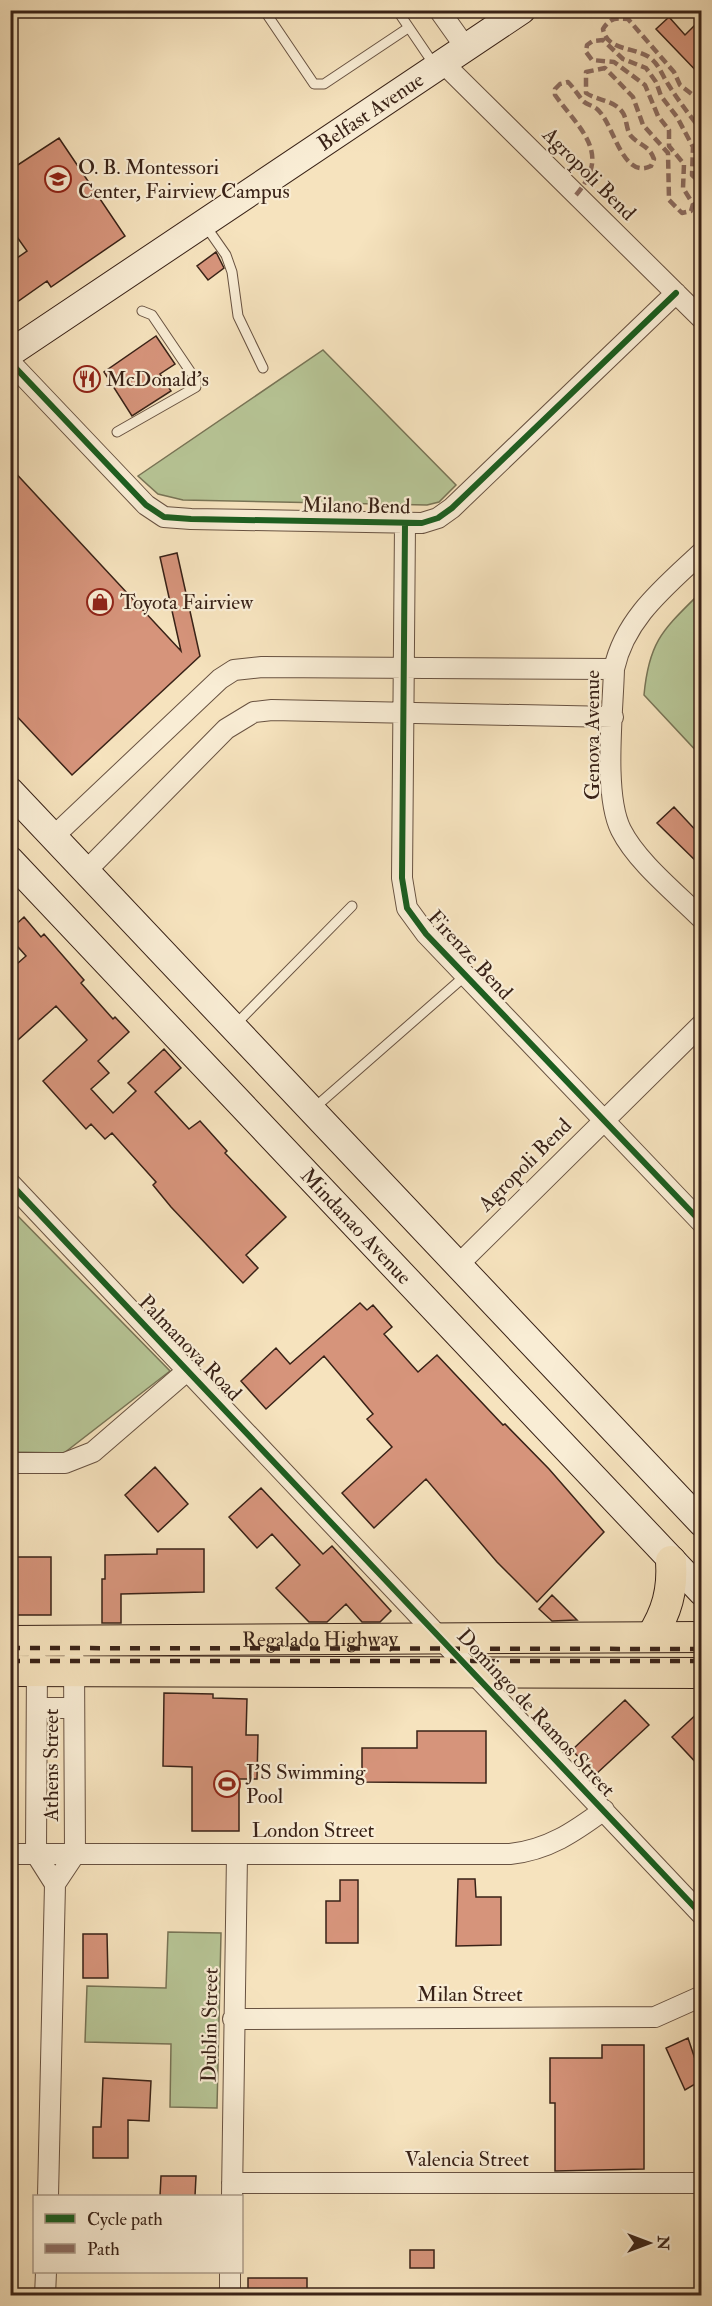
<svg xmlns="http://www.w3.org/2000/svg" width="712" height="2306" font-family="'IM FELL Double Pica',serif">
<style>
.green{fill:#b7c596;stroke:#787456;stroke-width:1.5}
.building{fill:#d6947b;stroke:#392217;stroke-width:1.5}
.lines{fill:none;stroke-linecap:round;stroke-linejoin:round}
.lane-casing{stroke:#685241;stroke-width:11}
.street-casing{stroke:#685241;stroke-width:22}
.secondary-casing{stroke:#392217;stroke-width:29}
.primary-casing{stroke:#392217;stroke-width:32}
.lane{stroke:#f9edd5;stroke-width:9}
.street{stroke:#f9edd5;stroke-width:20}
.secondary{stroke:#f9edd5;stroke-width:27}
.primary{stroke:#f6e3be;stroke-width:30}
.rail{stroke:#392217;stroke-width:4.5;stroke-dasharray:10 10;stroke-linecap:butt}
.quiet{stroke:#8d6e63;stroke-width:4.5;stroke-dasharray:9 4.5;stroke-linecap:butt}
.cycleway-casing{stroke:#f9edd5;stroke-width:10}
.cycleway{stroke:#1b5e20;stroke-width:6}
.labels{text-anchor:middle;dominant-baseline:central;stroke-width:4.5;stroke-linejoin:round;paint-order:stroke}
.street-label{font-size:21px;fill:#392217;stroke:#f9edd5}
.poi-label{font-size:21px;fill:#392217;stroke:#f9edd5;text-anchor:start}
</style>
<rect width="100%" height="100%" fill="#f6e3be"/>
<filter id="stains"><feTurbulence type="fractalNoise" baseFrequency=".00333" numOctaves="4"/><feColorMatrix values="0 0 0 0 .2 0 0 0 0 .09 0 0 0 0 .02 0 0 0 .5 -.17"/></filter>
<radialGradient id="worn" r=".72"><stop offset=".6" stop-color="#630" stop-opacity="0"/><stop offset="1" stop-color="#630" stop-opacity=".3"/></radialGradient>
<path class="green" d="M323,350L456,485L439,502L427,505L183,500L158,494L138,476Z
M701,592V756L644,695C649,640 664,629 701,592Z
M10,1208L170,1371L64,1453L11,1452Z
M168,1932L221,1933L217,2108L170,2107L171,2044L85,2042L87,1986L166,1988Z"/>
<path class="building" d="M669,17L685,35L702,18V77L656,29Z
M59,138L125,236L51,287L47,281L10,307V263L27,251L10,227V170Z
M216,252L224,268L208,280L197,266Z
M156,336L175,364L160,374L171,391L132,416L104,372Z
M10,467L181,651L160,557L177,553L200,656L72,775L10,709Z
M674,807L702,837V867L657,823Z
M24,917L41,937L44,934L84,980L81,983L113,1019L115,1017L129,1032L98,1061L109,1073L91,1089L113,1113L136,1091L128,1083L164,1049L181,1068L155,1092L189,1129L200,1121L227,1151L225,1153L286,1217L246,1255L258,1268L243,1283L171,1207L153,1185L156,1182L112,1133L105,1139L91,1124L86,1129L43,1081L87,1040L56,1006L10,1047V970L26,956L10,938V930Z
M360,1303L367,1310L373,1305L392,1327L384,1334L418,1372L437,1355L503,1425L505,1424L549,1469L604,1532L537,1602L497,1562L426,1479L374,1528L342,1493L392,1447L367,1419L373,1414L324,1356L266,1409L241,1381L276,1348L290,1364Z
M155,1467L188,1504L158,1532L125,1495Z
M261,1488L323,1554L332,1546L391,1611L380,1622H362L346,1604L327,1622H309L276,1588L300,1565L272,1534L257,1548L229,1517Z
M157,1549H204V1592L121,1594V1623H102V1579H105V1555L157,1554Z
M10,1557H51V1615H10Z
M552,1595L577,1620H576L552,1621L539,1609Z
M164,1693L213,1694V1698L247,1699L246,1735H258L257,1779H239V1831H192V1767L163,1766Z
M625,1700L649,1725L595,1775L572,1750Z
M702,1709V1769L672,1737Z
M417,1731H486V1783L362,1782V1748H417Z
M458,1879H475L476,1897H501V1945L456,1946Z
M340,1880H358V1943H326V1901H340Z
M83,1934H107L108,1978H83Z
M688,2038L702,2080L685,2090L666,2048Z
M602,2045H644V2169L555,2171V2103H550V2058H602Z
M103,2078L151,2081L149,2121L128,2120V2158H93V2127H101Z
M161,2176H196L195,2196H160Z
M410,2250H434V2268H410Z
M248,2278H307V2295H248Z"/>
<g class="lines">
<defs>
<path id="lane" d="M264,10L314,84H324L408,28
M397,10L435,66
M205,225L226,255L232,272L238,316L263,368
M117,432L196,387V380L152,315L142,311
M234,1026L352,906
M313,1109L465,976"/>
<path id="street" d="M439,10L466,48
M443,63L702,319
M10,362L146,505L164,517L191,519L422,523L438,518L452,508L676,293
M405,524L402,878L407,908L426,934L702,1223
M702,552C665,587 625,618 614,669C613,711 603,794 621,830C637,862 676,893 702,919
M53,837L220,679L234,670L262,667L614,669
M86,871L226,729L254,712L272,710L613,717
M10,1183L702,1915
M459,1264L702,1024
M10,1463H65L93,1452L188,1370
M37,1661L36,1854L55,1884
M37,1708H74
M10,1854H510C548,1850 574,1832 604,1810
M233,2019L655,2017L702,1996
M232,2183H702
M48,2196L55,1884L75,1854L74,1659
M232,2196L237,1854
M45,2296L46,2272
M230,2296V2272"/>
<g id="secondary">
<path id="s1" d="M10,353L522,10"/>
<path d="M10,791L702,1523"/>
<path id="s2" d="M10,860L702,1592"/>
</g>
<g id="primary">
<path d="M651,1637C667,1612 673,1590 671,1561"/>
<path id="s3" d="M10,1641L702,1637"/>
<path d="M10,1671L702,1673"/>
</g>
</defs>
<use href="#lane" class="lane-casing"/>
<use href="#street" class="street-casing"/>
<use href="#secondary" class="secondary-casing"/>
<use href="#primary" class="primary-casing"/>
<use href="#lane" class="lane"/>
<use href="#street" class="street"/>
<use href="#secondary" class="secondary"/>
<use href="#primary" class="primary"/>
<path class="rail" d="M10,1648L702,1649
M10,1661H702"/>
<path class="quiet" d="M702,102L680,85L674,72L628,19C615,18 610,18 603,29C607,51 634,47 649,57C659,64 662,75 668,84C678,100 690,116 702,131
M576,195C612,153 581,131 555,95V89L560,84L568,82C574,88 578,95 583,101C587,105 595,106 599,111C614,126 623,180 651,166L654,159C649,145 640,146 631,136C626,130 627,119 623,113C615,100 598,101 586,93V72L605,68L633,97L643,125L668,153L669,200L682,213L691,211L693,204L683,188L684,164L669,146V130L658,116L645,85L614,62L592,60L586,52L587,45L593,41L603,40L623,59L646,68L656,82L661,96L677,117L693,147L692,175L702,184"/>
<defs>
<path id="cycleway" d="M10,362L146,505L164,517L191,519L422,523L438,518L452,508L676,293
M405,524L402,878L407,908L426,934L702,1223
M10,1183L702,1915"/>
</defs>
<use href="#cycleway" class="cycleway-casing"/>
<use href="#cycleway" class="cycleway"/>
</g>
<defs>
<symbol id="school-ring" viewBox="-11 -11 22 22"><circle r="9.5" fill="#f9edd5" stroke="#8f2418" stroke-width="1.5"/><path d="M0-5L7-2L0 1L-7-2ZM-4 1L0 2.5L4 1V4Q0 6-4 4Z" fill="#8f2418"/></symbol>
<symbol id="restaurant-ring" viewBox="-11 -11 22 22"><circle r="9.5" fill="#f9edd5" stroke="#8f2418" stroke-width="1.5"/><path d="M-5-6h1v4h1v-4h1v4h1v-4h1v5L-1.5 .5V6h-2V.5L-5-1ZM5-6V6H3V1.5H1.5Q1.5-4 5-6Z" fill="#8f2418"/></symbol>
<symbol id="shop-ring" viewBox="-11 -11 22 22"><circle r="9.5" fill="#f9edd5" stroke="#8f2418" stroke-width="1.5"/><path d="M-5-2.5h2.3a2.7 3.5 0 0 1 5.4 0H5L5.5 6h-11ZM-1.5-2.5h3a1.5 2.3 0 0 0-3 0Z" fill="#8f2418"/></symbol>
<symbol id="stadium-ring" viewBox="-11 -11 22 22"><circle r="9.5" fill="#f9edd5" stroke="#8f2418" stroke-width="1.5"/><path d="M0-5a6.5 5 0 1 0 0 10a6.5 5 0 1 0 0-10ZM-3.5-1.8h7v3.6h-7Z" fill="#8f2418"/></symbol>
</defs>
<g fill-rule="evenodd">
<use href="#school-ring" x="43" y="164" width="30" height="30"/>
<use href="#restaurant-ring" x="72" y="364" width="30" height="30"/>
<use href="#shop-ring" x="85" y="587" width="30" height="30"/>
<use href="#stadium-ring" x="212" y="1769" width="30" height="30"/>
</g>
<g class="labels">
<g class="street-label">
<text stroke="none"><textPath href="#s1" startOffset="434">Belfast Avenue</textPath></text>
<text transform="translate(589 174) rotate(45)">Agropoli Bend</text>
<text transform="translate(356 506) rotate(1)">Milano Bend</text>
<text transform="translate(592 735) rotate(-90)">Genova Avenue</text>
<text transform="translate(470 955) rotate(47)">Firenze Bend</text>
<text transform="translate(525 1165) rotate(-45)">Agropoli Bend</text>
<text stroke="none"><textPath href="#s2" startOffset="504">Mindanao Avenue</textPath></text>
<text transform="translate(190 1348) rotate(46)">Palmanova Road</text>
<text stroke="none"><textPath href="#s3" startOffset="310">Regalado Highway</textPath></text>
<text transform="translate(536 1713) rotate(47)">Domingo de Ramos Street</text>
<text transform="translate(51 1765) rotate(-90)">Athens Street</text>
<text x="313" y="1830">London Street</text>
<text x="470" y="1994">Milan Street</text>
<text transform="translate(210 2025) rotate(-89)">Dublin Street</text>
<text x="467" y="2159">Valencia Street</text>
</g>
<g class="poi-label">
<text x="78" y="167">O. B. Montessori<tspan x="78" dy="24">Center, Fairview Campus</tspan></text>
<text x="106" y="379">McDonald's</text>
<text x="120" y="602">Toyota Fairview</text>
<text x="246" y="1772">J'S Swimming<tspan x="246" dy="24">Pool</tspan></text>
</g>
</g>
<rect width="712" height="2306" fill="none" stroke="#f6e3be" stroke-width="36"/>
<rect x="12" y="12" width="688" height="2282" fill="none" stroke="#392217" stroke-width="3"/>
<rect x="18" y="18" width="676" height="2270" fill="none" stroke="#392217" stroke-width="1.5"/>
<rect x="33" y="2195" width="210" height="78" fill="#f9edd5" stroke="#ac9c89" stroke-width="1.5"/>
<rect x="45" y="2214" width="30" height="9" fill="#1b5e20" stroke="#ac9c89" stroke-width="1.5"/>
<text x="87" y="2225" font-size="18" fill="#392217">Cycle path</text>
<rect x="45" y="2244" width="30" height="9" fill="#8d6e63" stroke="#ac9c89" stroke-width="1.5"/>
<text x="87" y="2255" font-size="18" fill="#392217">Path</text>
<g transform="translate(649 2243) rotate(90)" stroke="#f9edd5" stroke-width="4.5" paint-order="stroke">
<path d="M0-4.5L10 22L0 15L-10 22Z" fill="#392217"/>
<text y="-9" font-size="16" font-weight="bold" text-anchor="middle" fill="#392217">N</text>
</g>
<rect width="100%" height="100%" filter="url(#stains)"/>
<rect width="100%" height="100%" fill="url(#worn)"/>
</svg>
